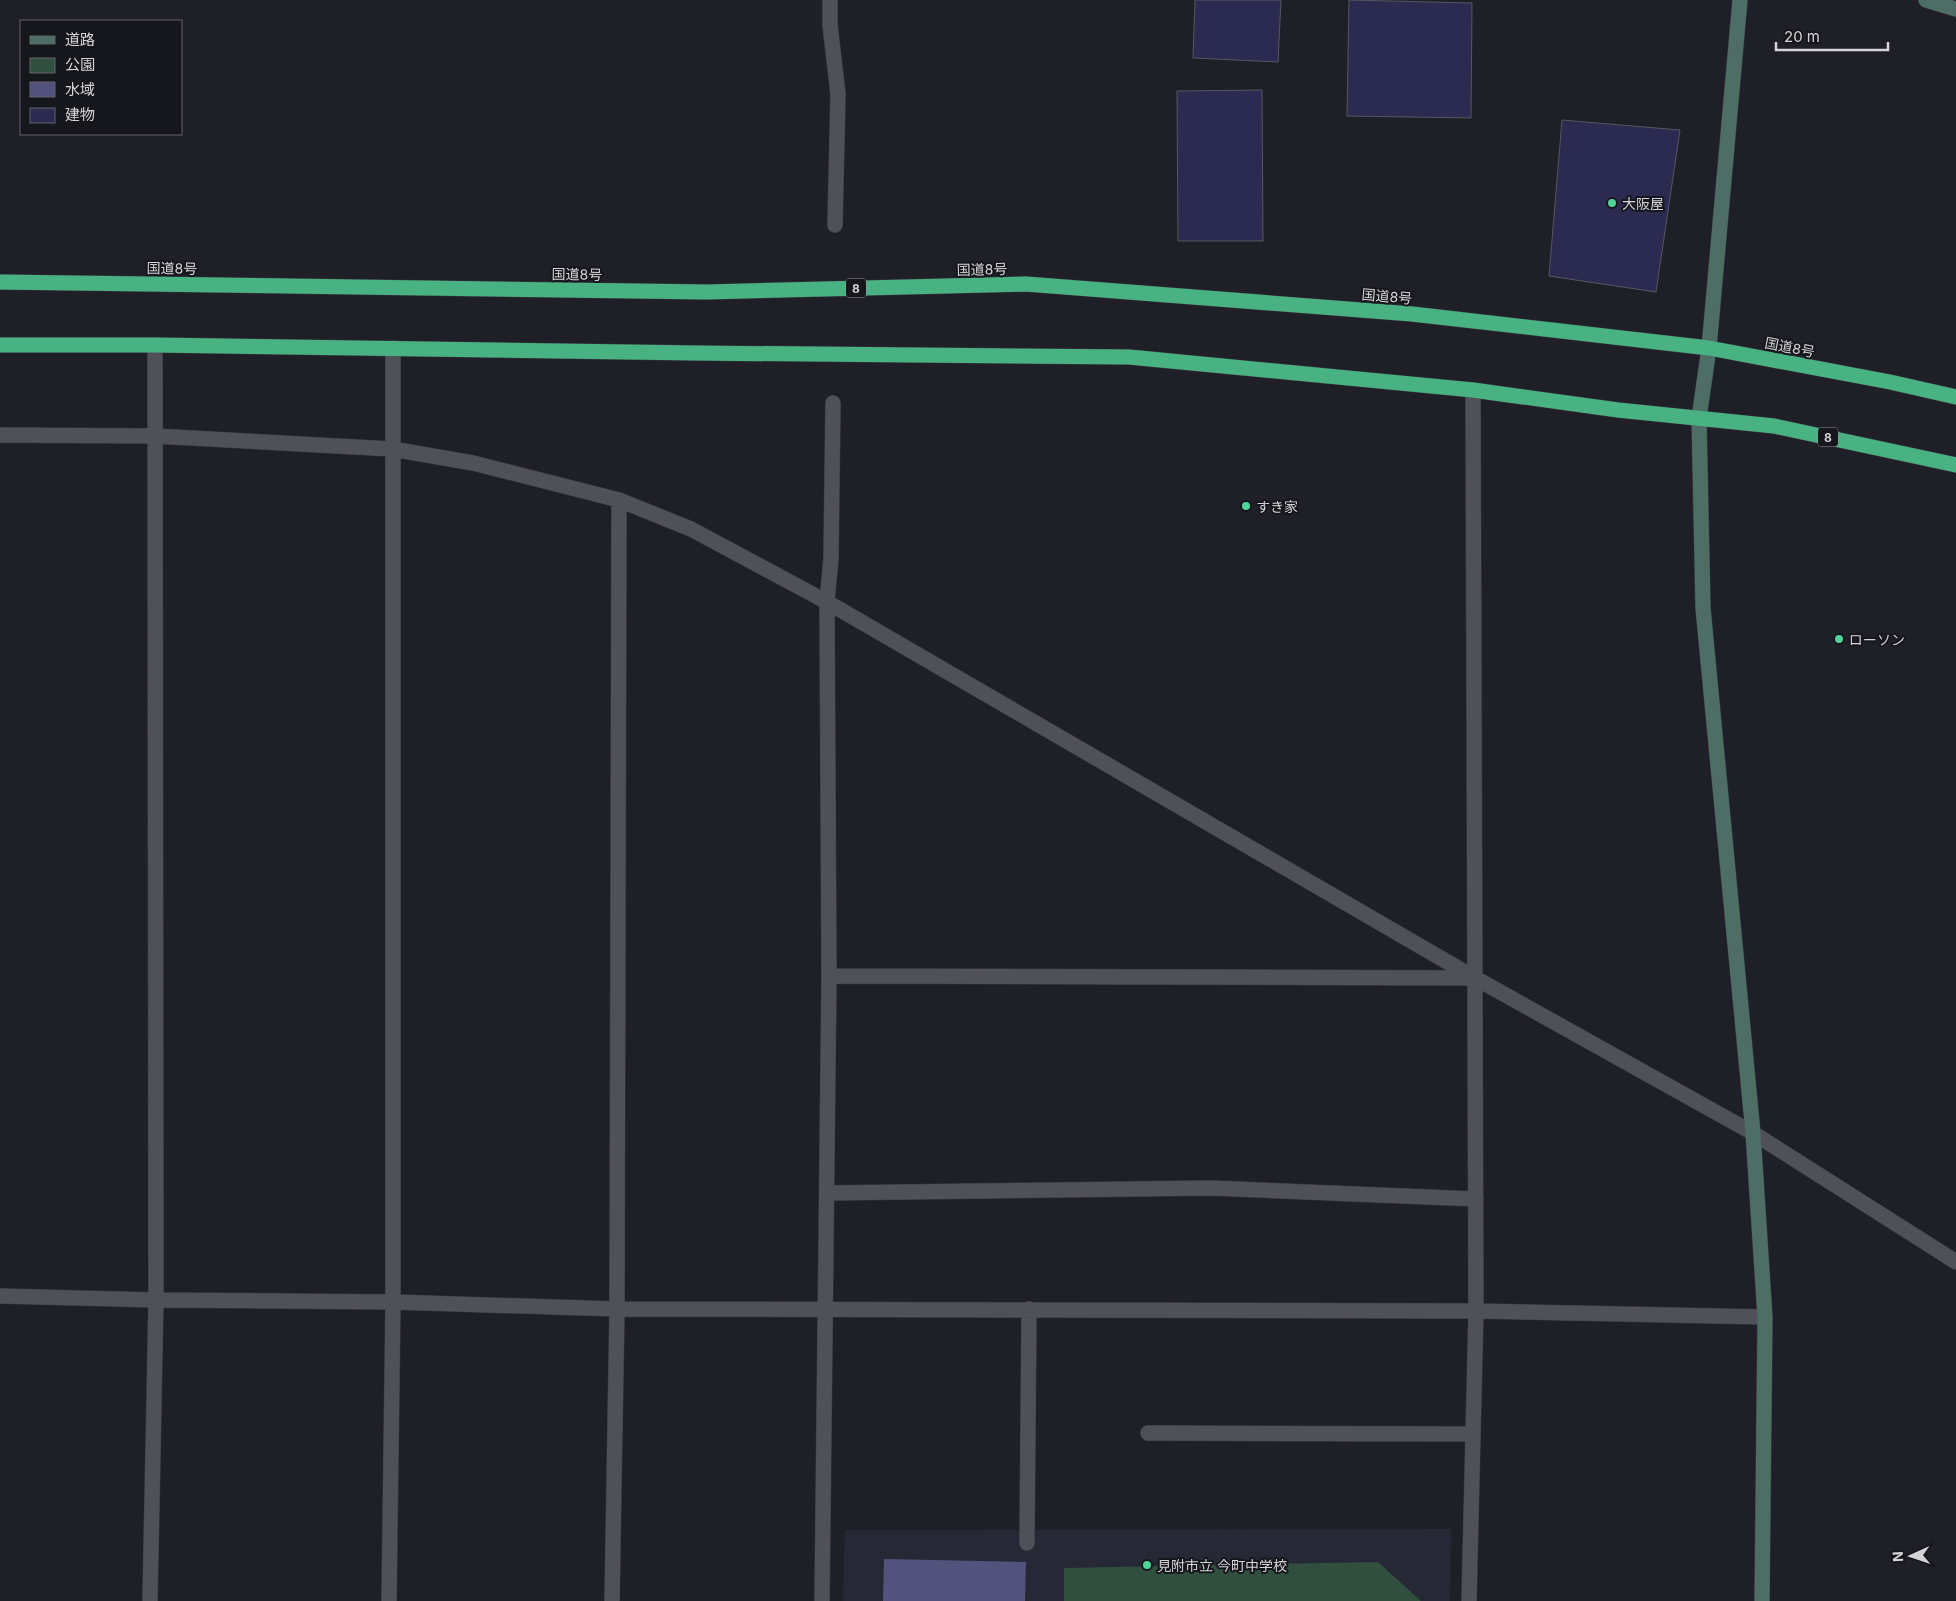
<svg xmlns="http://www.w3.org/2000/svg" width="1956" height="1601" font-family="Inter,'Noto Sans JP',sans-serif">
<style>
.built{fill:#272835}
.green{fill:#304f3f}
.water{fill:#52537d}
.building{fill:#2b2b51;stroke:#56575f}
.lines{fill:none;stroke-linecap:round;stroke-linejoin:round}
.lane-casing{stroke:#393a40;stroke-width:16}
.street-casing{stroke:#393a40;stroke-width:16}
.secondary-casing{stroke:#393a40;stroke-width:16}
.highway-casing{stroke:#393a40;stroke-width:16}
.lane{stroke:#4f5058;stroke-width:15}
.street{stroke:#4f5058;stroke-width:15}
.secondary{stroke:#4d6d65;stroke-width:15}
.highway{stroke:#49b282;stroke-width:15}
.poi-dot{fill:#4fd399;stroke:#16171d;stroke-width:2}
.labels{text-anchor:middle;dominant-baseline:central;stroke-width:4;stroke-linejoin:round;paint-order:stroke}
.shield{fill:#16171d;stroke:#9a9ba0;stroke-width:1}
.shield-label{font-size:12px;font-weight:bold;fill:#d3d3d8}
.poi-label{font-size:14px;fill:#d3d3d8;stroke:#16171d;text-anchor:start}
.street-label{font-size:14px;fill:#d3d3d8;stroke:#16171d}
</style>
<rect width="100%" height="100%" fill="#1f2027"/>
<path class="built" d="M1451,1529L1450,1601H843L845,1530Z"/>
<path class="green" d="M1378,1562L1421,1601H1064V1568Z"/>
<path class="water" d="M884,1559L1026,1562L1025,1601H883Z"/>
<path class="building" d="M1195,0H1281L1278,62L1193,58Z
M1349,0L1472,3L1471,118L1347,116Z
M1262,90L1263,241H1178L1177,91Z
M1562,120L1680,130L1656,292L1549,276Z"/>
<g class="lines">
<defs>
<path id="lane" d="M830,25L838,94L835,225
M827,602L831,558L833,403"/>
<path id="street" d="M830,25V0
M0,435L154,436L392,449L473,463L619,500L691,529L827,602L1475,978L1753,1133L1956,1262
M829,976L1474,978
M827,1193L1211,1188L1476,1199
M0,1296L156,1300L393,1302L617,1309L1476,1311L1765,1317
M1148,1433L1473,1434
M1027,1543L1029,1309
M150,1601L156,1300L155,345
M389,1601L393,1302V348
M612,1601L617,1309L619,500
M822,1601L829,976L827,602
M1469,1601L1476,1311L1473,390"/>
<path id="secondary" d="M1740,0L1709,348L1699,418L1703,608L1753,1133L1765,1317L1762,1601
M1926,0L1956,9"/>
<path id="highway" d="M0,282L707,292L1026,284L1412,314L1709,348L1890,382L1956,397
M0,345H155L696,353L1129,357L1473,390L1618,410L1774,426L1956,465"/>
</defs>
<use href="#lane" class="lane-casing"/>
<use href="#street" class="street-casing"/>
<use href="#secondary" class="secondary-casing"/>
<use href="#highway" class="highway-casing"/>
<use href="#lane" class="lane"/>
<use href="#street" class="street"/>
<use href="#secondary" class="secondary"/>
<use href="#highway" class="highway"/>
</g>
<g class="poi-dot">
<circle cx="1612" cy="203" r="5"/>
<circle cx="1246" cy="506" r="5"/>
<circle cx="1839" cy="639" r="5"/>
<circle cx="1147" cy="1565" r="5"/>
</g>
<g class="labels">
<g class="shield">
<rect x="846" y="278.5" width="20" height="19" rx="4"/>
<rect x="1818" y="427.5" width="20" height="19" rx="4"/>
</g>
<g class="shield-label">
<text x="856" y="288">8</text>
<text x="1828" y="437">8</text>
</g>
<g class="poi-label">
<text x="1622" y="203">大阪屋</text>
<text x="1256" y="506">すき家</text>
<text x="1849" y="639">ローソン</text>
<text x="1157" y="1565">見附市立 今町中学校</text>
</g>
<g class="street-label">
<text transform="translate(172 268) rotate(1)">国道8号</text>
<text transform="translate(982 269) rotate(-1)">国道8号</text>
<text transform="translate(577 274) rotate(1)">国道8号</text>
<text transform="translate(1387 296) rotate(5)">国道8号</text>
<text transform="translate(1790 347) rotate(11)">国道8号</text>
</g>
</g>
<rect x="20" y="20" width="162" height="115" fill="#16171d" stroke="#626268"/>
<rect x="30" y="36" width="25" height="8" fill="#4d6d65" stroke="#626268"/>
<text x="65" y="45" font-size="15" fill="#d3d3d8">道路</text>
<rect x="30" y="58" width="25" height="15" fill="#304f3f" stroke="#626268"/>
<text x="65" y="70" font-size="15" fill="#d3d3d8">公園</text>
<rect x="30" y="82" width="25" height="15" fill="#52537d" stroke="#626268"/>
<text x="65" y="95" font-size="15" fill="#d3d3d8">水域</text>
<rect x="30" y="108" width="25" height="15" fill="#2b2b51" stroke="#626268"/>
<text x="65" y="120" font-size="15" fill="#d3d3d8">建物</text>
<g transform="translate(1911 1556) rotate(267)" stroke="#16171d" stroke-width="4" paint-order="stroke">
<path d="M0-4L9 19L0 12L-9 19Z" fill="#d3d3d8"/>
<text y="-8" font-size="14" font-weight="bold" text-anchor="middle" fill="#d3d3d8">N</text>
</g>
<path d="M1776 42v8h112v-8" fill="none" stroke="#d3d3d8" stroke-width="2.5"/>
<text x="1784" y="42" font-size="15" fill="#d3d3d8" stroke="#16171d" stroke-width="4" paint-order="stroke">20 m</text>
</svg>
